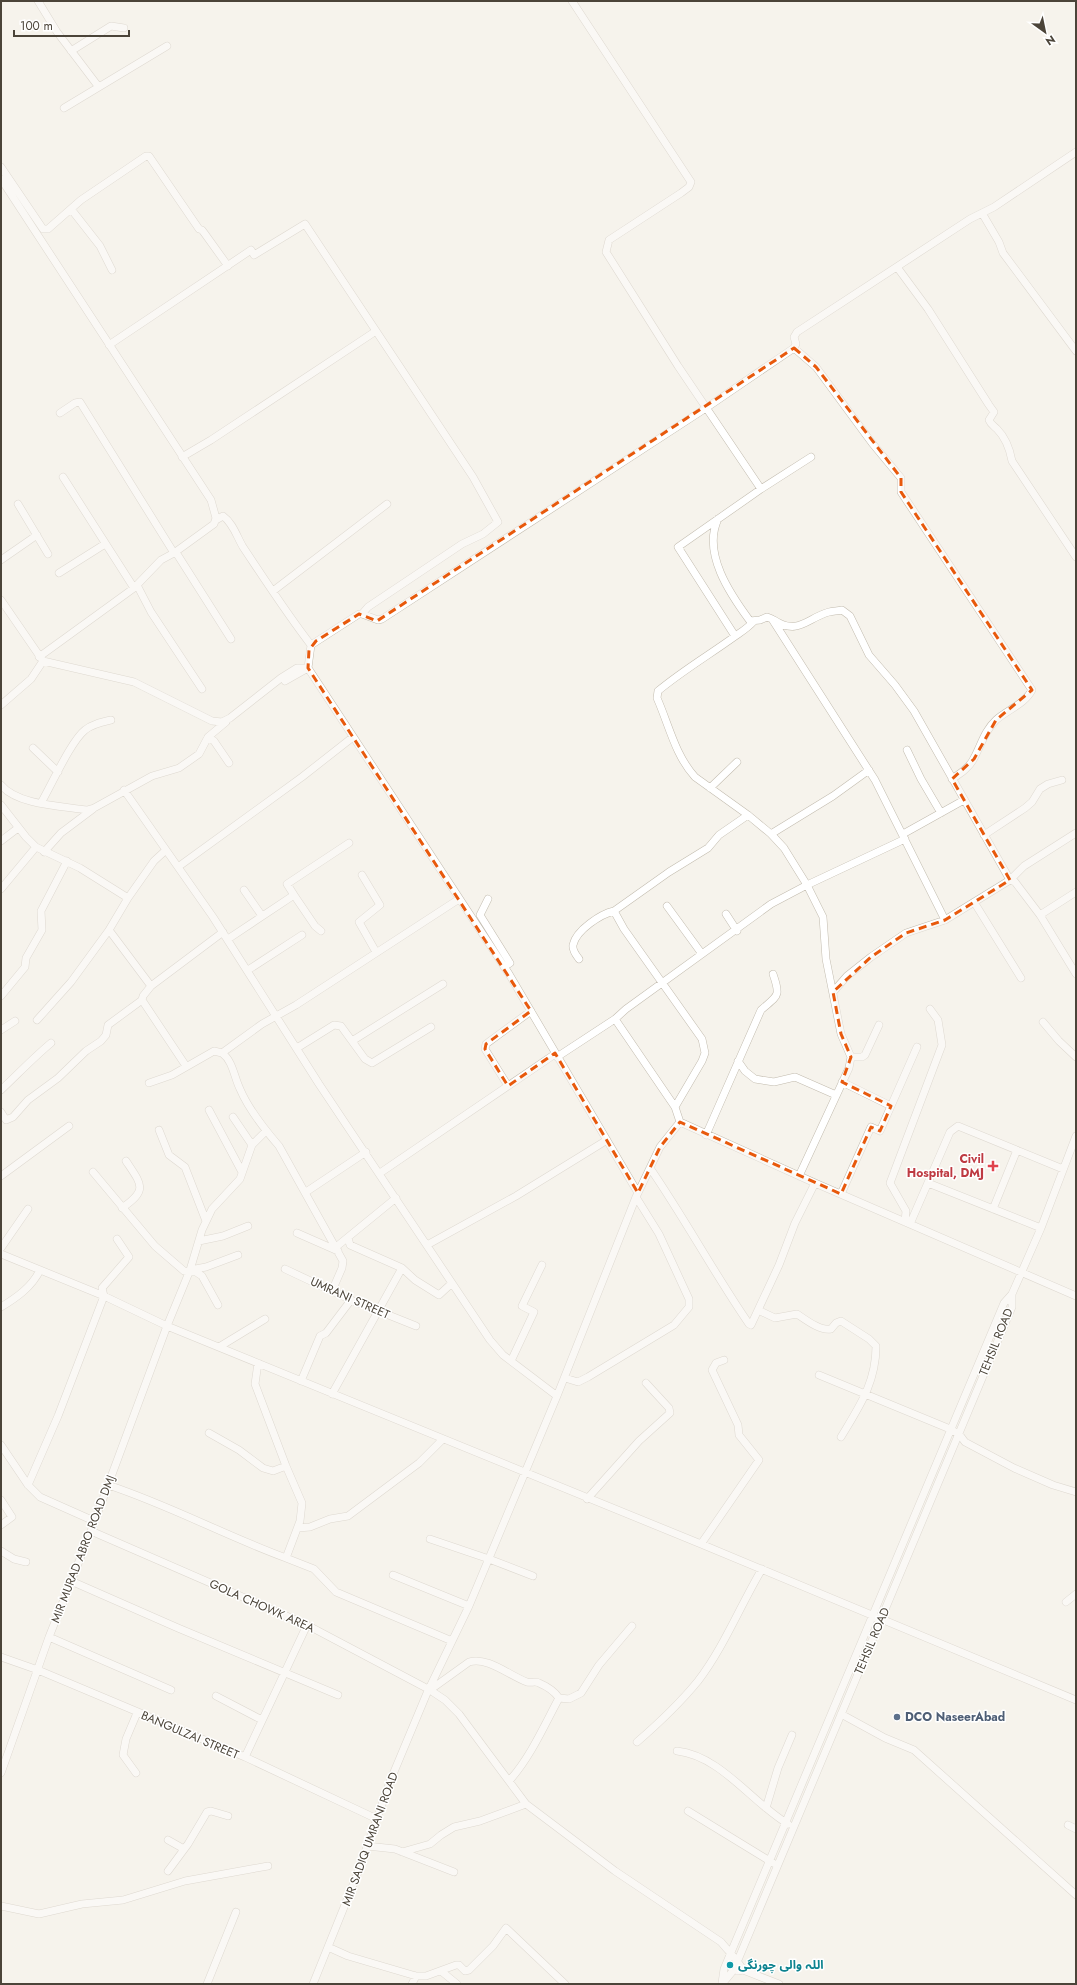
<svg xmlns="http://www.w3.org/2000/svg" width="1077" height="1985" font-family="Jost,'Noto Sans Arabic',sans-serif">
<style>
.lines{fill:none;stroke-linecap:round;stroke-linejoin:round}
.minor-casing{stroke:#c2bbae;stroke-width:8}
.minor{stroke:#fff;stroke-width:7}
.marked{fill:none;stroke:#e8590c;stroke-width:3;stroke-dasharray:8 5;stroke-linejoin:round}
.health-dot{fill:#e0444e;stroke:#fff;stroke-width:1.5}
.service-dot{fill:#5c6f8a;stroke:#fff;stroke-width:1.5}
.culture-dot{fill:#0f9aa8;stroke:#fff;stroke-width:1.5}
.labels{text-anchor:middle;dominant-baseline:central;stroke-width:3;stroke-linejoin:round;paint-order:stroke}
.health-label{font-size:12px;font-weight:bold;fill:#be3a42;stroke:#fff;text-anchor:end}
.street-label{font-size:12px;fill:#4b4439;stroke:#fff}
.service-label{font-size:12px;font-weight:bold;fill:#4e5e75;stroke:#fff;text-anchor:start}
.culture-label{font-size:12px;font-weight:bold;fill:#0d838f;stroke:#fff;text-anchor:start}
</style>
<rect width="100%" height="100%" fill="#f6f3ec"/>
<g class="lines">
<defs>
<path id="minor" d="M38,1L57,32L98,86
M572,1L691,182L689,187L681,193L609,240L606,252L678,366L761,489
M71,51L111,26L124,28
M64,108L167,46
M1,167L43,229H48L81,200L146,156H149L199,229L202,230L205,234L228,266
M1,179L211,500L216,518L214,524L174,553L161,560L134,588L39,657
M71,209L100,246L112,270
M982,213L999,242L1003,253L1076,351
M897,267L928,309L989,405L994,412L989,420C991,425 994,426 997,429C1006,438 1010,450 1012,461L1076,557
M109,345L251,250L254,255L305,224L473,477L498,522L483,534L462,544L368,607L362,614
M794,348L816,367L872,443L901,478V492L1032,690C1025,704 1007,710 996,720C985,730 981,745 974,758C970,767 961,773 952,779
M60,413L75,403L80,402L174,553L177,554L231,639
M182,457L211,440L376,331
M63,477L134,588
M18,504L48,554
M718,519C702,553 730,594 750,621L760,620L767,617L772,619L875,780L945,920
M216,520L223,516C233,523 237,537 243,547C265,580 287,614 311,645
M1,560L37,535
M59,573L105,544
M137,585L151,612L202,689
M273,591L387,504
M1,600L43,661L134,682L212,721L222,722L230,718L281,678L297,668H308
M774,620C798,636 807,618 829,612C833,611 838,611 842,610L850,616L869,655L895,685L914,711L1010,880L1024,866L1076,833
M754,621C748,628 741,632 734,637C709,655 682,671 658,691L657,698C669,725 675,755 695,777L748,815L771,834L784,848L807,885L823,917L826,959L841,1034L851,1057L849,1068L799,1176
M735,636L678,547L761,489L811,457
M285,681L308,668
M1,705L31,679L43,661
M208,737L214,741L229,763
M33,748L58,772
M907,750L921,779L941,813
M1,785C17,805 62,806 87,810L94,808L152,776L179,768L199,754L208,737L226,722
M710,788L737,762
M124,790L213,917L319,1084L490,1340L503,1355L557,1396
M41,803C51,786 71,741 85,730C92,724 102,722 111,720
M1,805L26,837L36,847L80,868L128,898
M771,834L833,796L869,770
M903,834L964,800
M984,835L1025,808L1032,802L1040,789L1048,784L1062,780
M1,841L18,828
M44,852L61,833L93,809
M178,867L302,777L353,737
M362,875L380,905L359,922L376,952
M1,889L36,847
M244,890L262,916
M294,895L315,926L321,931
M488,899L480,915L510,963L504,967
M974,902L1021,978
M667,906L702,954
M726,914L737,931
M1040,915L1076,892
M109,930L151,986
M228,939L294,895L287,884L349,843
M579,959C576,955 572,950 573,945C576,930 601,914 614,911
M248,970L302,935
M833,992L847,976L871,957L906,933L945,920L1010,880L1015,882L1040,915L1076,974
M1,996L25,967L26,958L42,930L41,911L67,861
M37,1020L71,982L109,930L128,898L154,861L166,850
M1043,1022L1059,1041L1076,1057
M1,1030L15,1021
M352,1041L443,984
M297,1048L334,1025L341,1026L365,1059L372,1063L431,1027
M222,1053C233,1061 234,1077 240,1089C248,1108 266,1131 279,1146L343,1261L342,1268L332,1291
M557,1057L615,1019L626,1009L771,904L807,885L905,839
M851,1057H862L865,1055L879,1025
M738,1061L745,1071L755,1079L774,1082L795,1077L836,1095
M186,1066L142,1000L143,996L151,986L223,932
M842,1082L891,1106
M149,1083L172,1075L214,1051L222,1053L262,1024L296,1005L459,899
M508,1086L485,1049L486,1044L531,1011
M1,1090C18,1074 33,1058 51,1043
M675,1107L702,1061L705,1053L702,1039L624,929L614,911L669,872L708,848L719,835L748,815
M209,1110L242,1172
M1,1112L6,1120L13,1117L28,1100L58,1078L86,1051L101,1041L106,1035L108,1025L142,1000
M233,1117L252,1145
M680,1122L815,1183L1076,1296
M159,1130L169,1155L185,1167L206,1221
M706,1135L761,1010C778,995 781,997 773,974
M650,1168C685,1219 714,1273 749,1324L751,1325L779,1265L795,1223L815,1183
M93,1172L155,1246L184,1271L196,1272L202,1276L218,1305
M380,1173L555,1054
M1,1176L69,1126
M928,1183L1041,1228
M306,1192L366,1152
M638,1193L509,974L308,668L311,645L359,614H362L378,620L382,619L706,408L794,348L796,344L794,337L797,332L970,219L994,207L1076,152
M841,1194L871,1127L880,1131L917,1047
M122,1208C148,1190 142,1185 126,1161
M993,1209L1017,1150
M905,1222L906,1211L890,1183L942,1045L938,1020L930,1009
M910,1224L950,1132L958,1126L1063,1169
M297,1233L338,1251
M348,1238L350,1245L402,1268L415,1280L439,1295L452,1283
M199,1241L223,1236L248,1226
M427,1245L516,1196L607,1140
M336,1247L396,1198
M1,1248L28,1209
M1,1254L104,1296L167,1326L701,1544L1076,1700
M285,1269L351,1300L416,1326
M190,1270L206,1267L238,1255
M1,1307C16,1298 32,1287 40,1270
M758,1310L775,1318L797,1314C806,1320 820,1331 831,1329L836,1323L841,1321L869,1339L876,1346C876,1383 859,1407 841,1437
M219,1347L265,1319
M511,1361L534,1312L522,1306L542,1265
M819,1375L950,1429L959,1434L965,1442L1014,1468L1053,1485L1076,1492
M565,1378L578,1382L588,1377L674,1325L689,1307V1299L659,1234L636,1197
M301,1381L320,1336L326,1333L351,1300
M332,1394L402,1268
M209,1433L239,1450L263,1468L273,1471L286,1466
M1,1445L28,1485L40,1497L94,1521
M28,1485L58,1416L104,1296L102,1288L129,1257L117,1239
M108,1485C169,1505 226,1536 286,1558L300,1521L302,1503L286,1466L255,1384L258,1363
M587,1499L639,1441L670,1413L669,1408L646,1383
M1,1500L12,1517L1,1525
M298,1528L310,1527L330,1519L348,1516L419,1463L443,1439
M91,1531L307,1625L430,1690L445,1700L459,1714L526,1804L615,1871L721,1942C729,1952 737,1959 743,1970
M430,1539L489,1559L533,1576
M701,1544L759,1460L739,1435L738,1425L712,1370L716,1363L724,1360
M1,1551L14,1559L26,1562
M286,1558L314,1569L336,1592L452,1641
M393,1575L469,1606
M71,1581L178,1628L338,1695
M1066,1602L1076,1594
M49,1637L171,1690
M1,1657L38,1670L245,1757L377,1819
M430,1690L469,1662C487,1656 510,1676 527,1682C531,1683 536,1681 539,1683C546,1686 555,1692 559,1698C544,1726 530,1758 509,1781
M216,1696L262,1720
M559,1698L569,1699L581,1693L599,1665L632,1626
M841,1714L885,1738L914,1750L1076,1895
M637,1742C659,1723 680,1703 698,1681C724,1647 740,1606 762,1569
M677,1751C721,1756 751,1802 788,1824
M245,1757L307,1625
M1,1773L49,1637L91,1531L167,1326L190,1270L202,1230L212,1209L240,1179L252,1145L266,1131
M136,1773L123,1755L126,1739L137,1713
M766,1808L778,1768L792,1735
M688,1811L773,1863
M1068,1825L1076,1829
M168,1840L184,1849
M367,1846L395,1849L454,1872
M402,1852L430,1844L441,1835L454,1827L480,1821L526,1804
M168,1871L188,1844L207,1812L211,1811L228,1816
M1,1906L39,1914L82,1904L123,1900L185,1881L268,1866
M328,1947L348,1956L416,1976H426L456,1965H459L465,1971L469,1970L493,1946L506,1928L565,1984
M441,1971L457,1984
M738,1971L743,1970L779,1984
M722,1983L724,1969L1004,1303L1012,1294L1041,1228L1076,1136
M207,1984L236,1912
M313,1984L357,1875L391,1779L427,1693L469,1606L557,1396L636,1197L660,1147L680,1122L675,1107L615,1019
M412,1984L416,1976
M722,1984L732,1972L738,1960L1012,1307V1294"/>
</defs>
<use href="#minor" class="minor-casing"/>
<use href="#minor" class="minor"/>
</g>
<path d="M0 0H1077V1985H0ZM794,348L816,367L901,478V492L1032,690L996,720L974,759L952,779L1010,880L945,920L906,933L871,957L833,992L841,1034L851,1057L842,1082L891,1106L880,1131L871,1127L841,1194L680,1122L660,1147L638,1193L555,1053L508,1086L485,1049L486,1044L531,1011L308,668L309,650L316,641L359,614L377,621Z" fill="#f6f3ec" fill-opacity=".55" fill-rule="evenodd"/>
<path class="marked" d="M794,348L816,367L901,478V492L1032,690L996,720L974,759L952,779L1010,880L945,920L906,933L871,957L833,992L841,1034L851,1057L842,1082L891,1106L880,1131L871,1127L841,1194L680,1122L660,1147L638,1193L555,1053L508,1086L485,1049L486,1044L531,1011L308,668L309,650L316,641L359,614L377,621Z"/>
<path class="health-dot" d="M991 1160h4v4h4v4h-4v4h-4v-4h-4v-4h4z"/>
<circle class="service-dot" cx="897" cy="1717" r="4"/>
<circle class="culture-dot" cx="730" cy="1965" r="4"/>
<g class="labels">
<g class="health-label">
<text x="984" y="1159">Civil<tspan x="984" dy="14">Hospital, DMJ</tspan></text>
</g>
<g class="street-label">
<text transform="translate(350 1298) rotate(24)">UMRANI STREET</text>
<text transform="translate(996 1342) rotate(-68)">TEHSIL ROAD</text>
<text transform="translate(83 1549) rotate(-69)">MIR MURAD ABRO ROAD DMJ</text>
<text transform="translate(262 1606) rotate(24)">GOLA CHOWK AREA</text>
<text transform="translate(872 1641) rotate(-67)">TEHSIL ROAD</text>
<text transform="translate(190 1735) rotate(23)">BANGULZAI STREET</text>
<text transform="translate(370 1839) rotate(-70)">MIR SADIQ UMRANI ROAD</text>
</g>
<g class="service-label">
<text x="905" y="1717">DCO NaseerAbad</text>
</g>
<g class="culture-label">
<text x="738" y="1965">اللہ والی چورنگی</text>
</g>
</g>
<rect width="1077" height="1985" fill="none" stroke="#4b4439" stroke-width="4"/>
<g transform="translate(1045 32) rotate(147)" stroke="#ffffff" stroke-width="3" paint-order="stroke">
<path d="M0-3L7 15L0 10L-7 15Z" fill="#4b4439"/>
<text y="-6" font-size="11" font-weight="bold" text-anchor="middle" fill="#4b4439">N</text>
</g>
<path d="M14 30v6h115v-6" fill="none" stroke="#4b4439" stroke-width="2"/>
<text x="20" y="30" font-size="12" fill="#4b4439" stroke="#ffffff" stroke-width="3" paint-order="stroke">100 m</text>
</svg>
